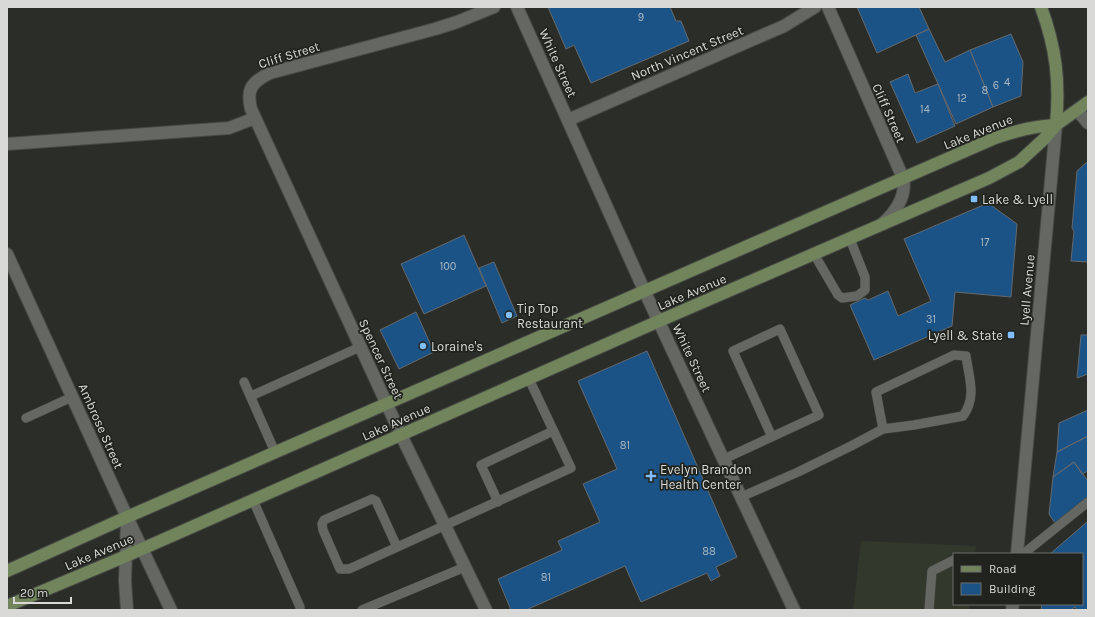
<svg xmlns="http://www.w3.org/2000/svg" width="1095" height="617" font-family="Karla,sans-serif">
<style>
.built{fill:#33382d}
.building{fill:#1b5386;stroke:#64696e}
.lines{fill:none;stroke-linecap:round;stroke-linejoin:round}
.service-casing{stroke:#464944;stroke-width:10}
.minor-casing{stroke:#464944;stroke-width:14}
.tertiary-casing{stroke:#464944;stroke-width:14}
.secondary-casing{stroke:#464944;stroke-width:14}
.primary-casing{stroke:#464944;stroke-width:14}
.service{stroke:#656862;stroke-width:9}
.minor{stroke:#656862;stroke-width:12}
.tertiary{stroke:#656862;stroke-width:12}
.secondary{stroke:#656862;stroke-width:12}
.primary{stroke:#72845c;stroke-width:12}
.poi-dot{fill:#81bdfa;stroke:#21241e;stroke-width:1.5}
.labels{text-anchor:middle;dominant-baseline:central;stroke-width:3.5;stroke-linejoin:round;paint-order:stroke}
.number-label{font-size:11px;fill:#aab8c3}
.street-label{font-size:13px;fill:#d9dad7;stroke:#21241e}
.poi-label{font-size:13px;fill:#d9dad7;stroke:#21241e;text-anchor:start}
</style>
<rect width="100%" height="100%" fill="#2b2e28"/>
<path class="built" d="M861,541L976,546L975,554H954V604H970L969,610H853Z"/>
<path class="building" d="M548,7H670L676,21H681L689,41L591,83L574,45L566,49Z
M857,7H919L929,29L877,53Z
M929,29L945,62L970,50L993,107L956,124L916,35Z
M1011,34L1023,62L1021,96L993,107L970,50Z
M908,74L915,93L938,84L955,126L917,143L890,82Z
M1087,162L1088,163V262L1071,261L1074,231L1072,228L1077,171Z
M988,203L1017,224L1011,297L955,292L952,326L874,360L850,305L865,298L868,300L888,291L898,316L931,301L904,239Z
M464,235L486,286L424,314L401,264Z
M494,262L517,316L502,323L479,268Z
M416,312L434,352L399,369L380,330Z
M1081,335H1088V374L1077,378Z
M647,351L737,557L716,567L720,576L711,581L707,573L641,602L625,566L526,610H511L498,579L562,550L558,541L600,522L583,484L617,469L578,381Z
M1088,410V436L1057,452L1059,423Z
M1088,436V471L1082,474L1074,462L1053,477L1057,452Z
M1074,462L1088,481V500L1055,523L1049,514L1053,477Z
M1088,521V610H1077L1075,607L1071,610H1041L1042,604H1082V554H1050Z"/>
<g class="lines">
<defs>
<path id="service" d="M814,254L838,295L842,298L857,296L865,290V277L850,239
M244,382L275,452
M251,396L360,347
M26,418L72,397
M724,459L819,415L780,329L733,351L772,437
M741,497L798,472L851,446L883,429L914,425L963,416C977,397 969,378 966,356L954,355L876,392L883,429
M253,500L300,607
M498,502L481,465L553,431
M397,547L376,501L372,499L324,520L322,524L323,530L340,569H349C423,536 497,502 571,468L529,379
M1023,554L1088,502
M362,610L465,567
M929,610L932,571L954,560"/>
<path id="minor" d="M517,7L644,290L794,610
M828,7L903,178C907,196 895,213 882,224
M568,120L784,26L815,7
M7,144L229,128L255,118
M7,254L127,517L171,610
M127,520L125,581L127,610
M486,610L401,435L251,109C246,89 252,82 270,73L435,29L457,22L494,7"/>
<path id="tertiary" d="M1077,110L1088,123"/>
<path id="secondary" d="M1017,554L1056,125
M1012,610L1013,604"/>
<path id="primary" d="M1041,7C1056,48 1060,81 1056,125
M7,571L127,517L995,138C1015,131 1034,126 1056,125
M7,606L126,556L659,321L989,178L1019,162L1044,139L1056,125L1088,102"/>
</defs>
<use href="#service" class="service-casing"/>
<use href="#minor" class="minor-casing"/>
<use href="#tertiary" class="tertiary-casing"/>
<use href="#secondary" class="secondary-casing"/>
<use href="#primary" class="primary-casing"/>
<use href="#service" class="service"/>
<use href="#minor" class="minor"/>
<use href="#tertiary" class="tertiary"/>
<use href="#secondary" class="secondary"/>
<use href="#primary" class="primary"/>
</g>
<g class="poi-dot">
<rect x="970" y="195" width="8" height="8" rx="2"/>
<circle cx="509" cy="315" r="4"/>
<rect x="1007" y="331" width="8" height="8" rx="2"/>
<circle cx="423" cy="346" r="4"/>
<path d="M649 470h4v4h4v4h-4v4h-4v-4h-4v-4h4z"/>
</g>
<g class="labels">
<g class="number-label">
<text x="641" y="17">9</text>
<text x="1007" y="82">4</text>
<text x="996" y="85">6</text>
<text x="985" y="90">8</text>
<text x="962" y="98">12</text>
<text x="925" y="109">14</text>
<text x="985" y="242">17</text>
<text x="448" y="266">100</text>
<text x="931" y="319">31</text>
<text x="625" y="445">81</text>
<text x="709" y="551">88</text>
<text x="546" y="577">81</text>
</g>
<g class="street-label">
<text transform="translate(687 53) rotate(-23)">North Vincent Street</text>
<text transform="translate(289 55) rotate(-17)">Cliff Street</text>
<text transform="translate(558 63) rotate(66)">White Street</text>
<text transform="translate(889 113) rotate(66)">Cliff Street</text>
<text transform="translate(978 132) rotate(-22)">Lake Avenue</text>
<text transform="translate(1027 290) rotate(-85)">Lyell Avenue</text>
<text transform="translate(692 292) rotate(-23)">Lake Avenue</text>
<text transform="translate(692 358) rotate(65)">White Street</text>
<text transform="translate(381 359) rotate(65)">Spencer Street</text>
<text transform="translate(396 422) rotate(-24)">Lake Avenue</text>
<text transform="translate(101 426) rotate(66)">Ambrose Street</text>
<text transform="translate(99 552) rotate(-23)">Lake Avenue</text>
</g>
<g class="poi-label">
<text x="982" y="199">Lake &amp; Lyell</text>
<text x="517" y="308">Tip Top<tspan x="517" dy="15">Restaurant</tspan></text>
<text x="1003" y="335" text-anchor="end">Lyell &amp; State</text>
<text x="431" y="346">Loraine's</text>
<text x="660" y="469">Evelyn Brandon<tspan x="660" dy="15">Health Center</tspan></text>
</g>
</g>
<rect width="1095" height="617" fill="none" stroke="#d9dad7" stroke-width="16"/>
<rect x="953" y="553" width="130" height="52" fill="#21241e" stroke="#6b6d68"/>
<rect x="961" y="566" width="20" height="6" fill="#72845c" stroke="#6b6d68"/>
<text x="989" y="573" font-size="12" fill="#d9dad7">Road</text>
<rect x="961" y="583" width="20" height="12" fill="#1b5386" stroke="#6b6d68"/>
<text x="989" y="593" font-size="12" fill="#d9dad7">Building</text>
<path d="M14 597v6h57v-6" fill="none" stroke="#d9dad7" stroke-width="2"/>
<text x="20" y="597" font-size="12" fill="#d9dad7" stroke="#21241e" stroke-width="3" paint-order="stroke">20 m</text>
</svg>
